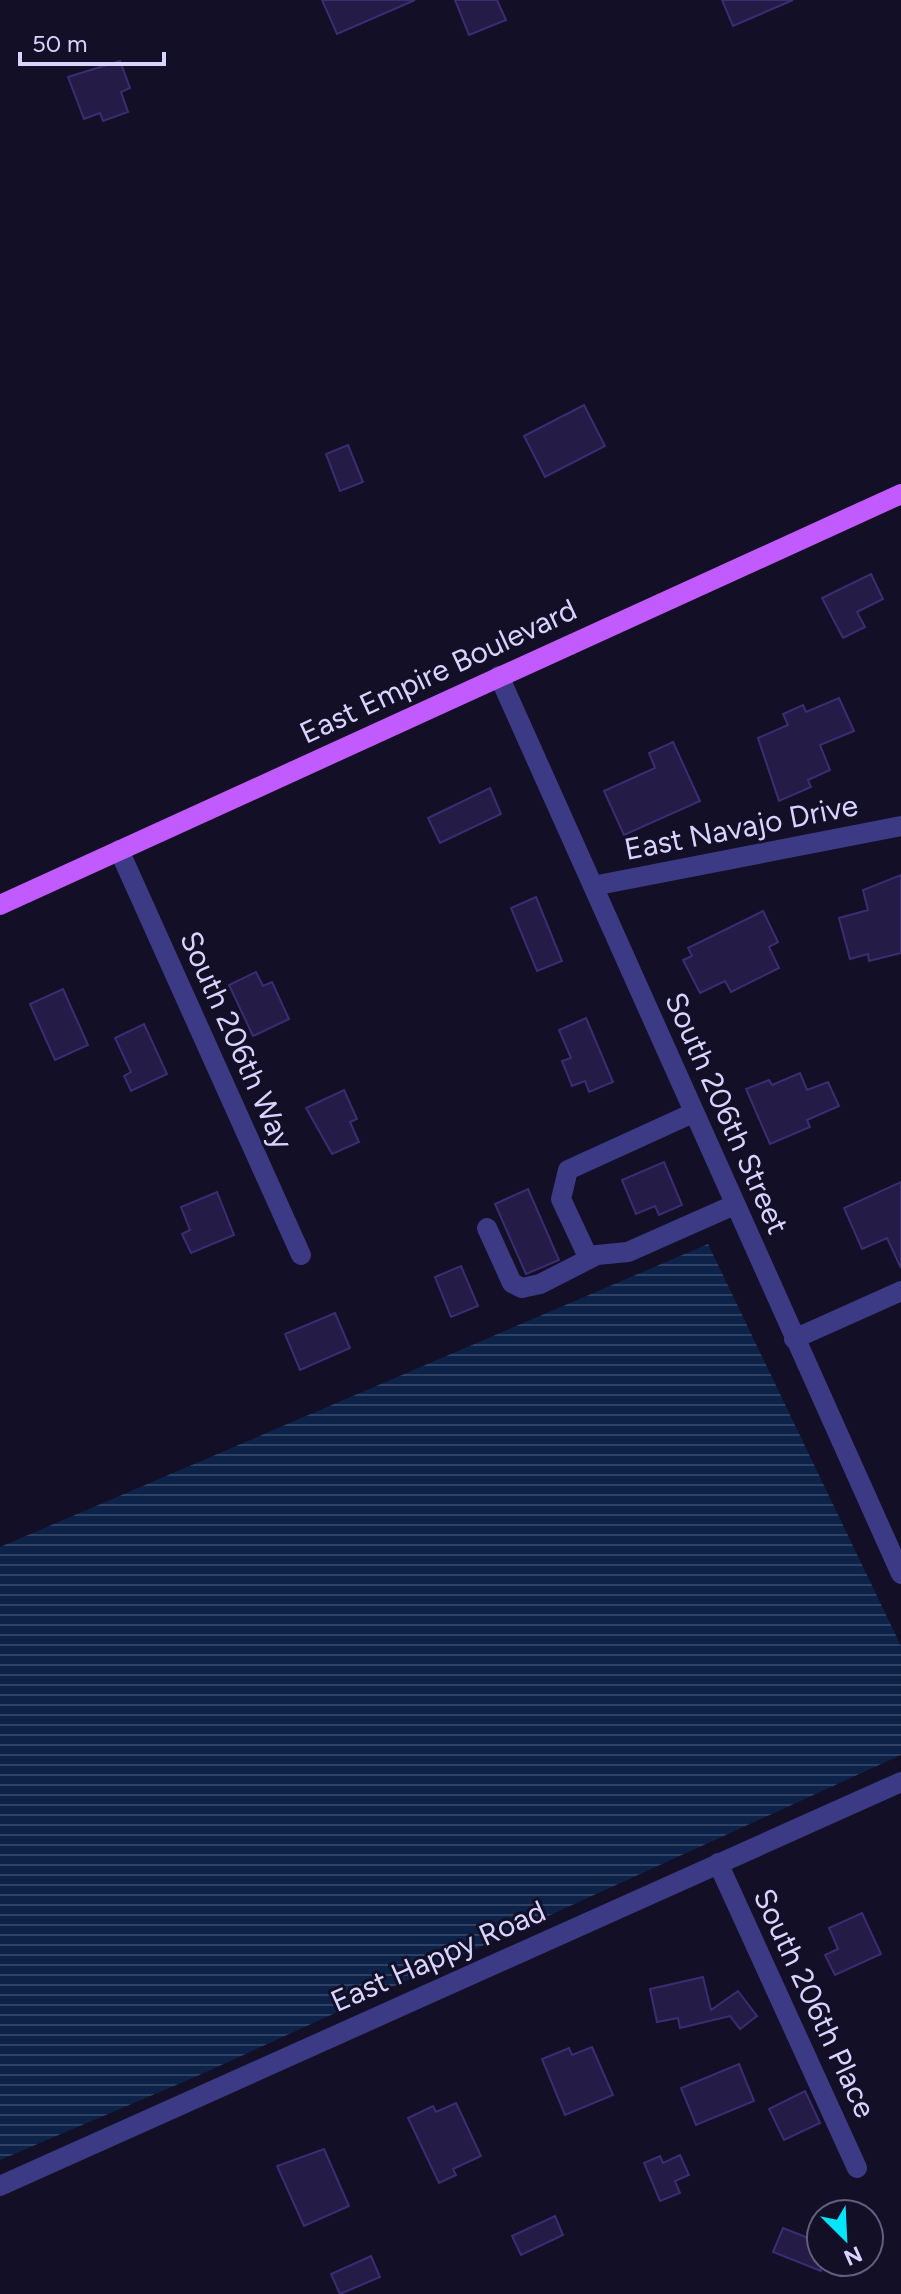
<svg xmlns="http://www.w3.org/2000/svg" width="901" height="2294" font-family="Figtree,sans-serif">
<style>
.water{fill:url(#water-rules)}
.building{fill:#241b47;stroke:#3b2d73;stroke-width:2}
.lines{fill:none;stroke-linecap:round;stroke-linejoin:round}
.minor{stroke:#3d3a85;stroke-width:20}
.major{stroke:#c25bff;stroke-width:20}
.labels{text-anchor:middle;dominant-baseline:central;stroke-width:6;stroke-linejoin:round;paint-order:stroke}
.street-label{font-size:30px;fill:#d9d4ff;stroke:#130f26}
</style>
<defs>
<pattern id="water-rules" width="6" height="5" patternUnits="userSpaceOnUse" patternTransform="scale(2)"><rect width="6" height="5" fill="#0c2248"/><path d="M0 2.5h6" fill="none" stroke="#2f4163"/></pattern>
</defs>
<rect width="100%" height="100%" fill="#130f26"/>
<path class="water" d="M708,1244L901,1646V1755L195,2077L0,2160V1547Z"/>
<path class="building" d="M322,0H415L337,34Z
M455,0H497L506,20L469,35Z
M722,0H793L733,26Z
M120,61L130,88L121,92L128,112L103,121L100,113L84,119L68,77Z
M584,405L605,446L545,477L524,436Z
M348,445L363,482L340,491L326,454Z
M871,574L883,599L857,612L865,627L843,638L822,598Z
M839,698L854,731L820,745L830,770L808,780L811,787L779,801L758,738L788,725L783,714L803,705L806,712Z
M673,742L700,801L624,835L604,791L655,768L649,753Z
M490,788L501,814L440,843L428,818Z
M901,875V953L869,961L868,954L850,959L839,918L868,910L863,890Z
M536,897L562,961L537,971L511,908Z
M763,911L778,942L769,947L779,968L731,992L725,981L700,993L683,960L692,956L688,948Z
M256,972L263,986L272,982L289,1019L253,1036L229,985Z
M63,989L88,1045L55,1060L30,1004Z
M586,1018L613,1082L589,1092L585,1081L572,1086L562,1061L571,1058L559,1030Z
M144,1024L167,1074L131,1091L124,1076L131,1072L115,1038Z
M800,1073L807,1090L828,1082L839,1106L807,1120L810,1127L770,1144L746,1089L769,1080L772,1085Z
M344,1090L357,1119L350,1122L359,1142L332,1154L306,1108Z
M664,1162L682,1205L659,1215L655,1206L636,1214L622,1180Z
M901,1182V1268L887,1238L862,1249L844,1208Z
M528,1189L559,1260L526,1274L495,1204Z
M217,1192L234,1235L191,1253L182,1234L190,1230L181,1207Z
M461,1266L478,1306L451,1317L435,1277Z
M335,1313L350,1348L300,1370L285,1334Z
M862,1913L881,1954L835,1975L825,1955L838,1949L829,1928Z
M703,1977L711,2010L738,1991L757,2016L740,2029L730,2016L680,2028L678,2018L657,2022L650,1989Z
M592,2047L613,2095L565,2115L542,2059L569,2048L572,2055Z
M739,2064L754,2101L696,2125L681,2088Z
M805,2091L820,2123L784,2140L769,2109Z
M456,2103L481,2156L453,2169L456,2175L439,2183L408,2118L433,2106L436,2112Z
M324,2149L349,2206L304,2226L277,2166Z
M680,2155L689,2175L675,2181L680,2193L660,2201L644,2163L660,2156L663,2163Z
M555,2216L563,2235L521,2255L512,2236Z
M783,2228L821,2243V2271L773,2252Z
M371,2256L380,2277L340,2294L331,2274Z"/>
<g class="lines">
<path class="minor" d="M499,676L901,1574
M119,850L301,1255
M593,886L901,826
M487,1228L512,1283L522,1288L540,1284L597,1255L628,1252L734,1205
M589,1259L561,1199L568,1170L693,1113
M794,1339L901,1291
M718,1863L857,2168
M0,2186L901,1782"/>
<path class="major" d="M0,905L901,494"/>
</g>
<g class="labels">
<g class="street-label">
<text transform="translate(438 671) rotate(-25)">East Empire Boulevard</text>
<text transform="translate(741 827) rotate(-11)">East Navajo Drive</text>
<text transform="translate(237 1040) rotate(66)">South 206th Way</text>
<text transform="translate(727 1113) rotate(66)">South 206th Street</text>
<text transform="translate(438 1956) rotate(-24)">East Happy Road</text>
<text transform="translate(815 2003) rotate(65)">South 206th Place</text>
</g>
</g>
<g transform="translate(845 2238) rotate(156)"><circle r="38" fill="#130f26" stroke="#625e7d" stroke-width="2"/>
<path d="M0-6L14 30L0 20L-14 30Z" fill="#00e5ff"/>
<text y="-12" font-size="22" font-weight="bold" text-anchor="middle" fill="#d9d4ff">N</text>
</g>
<path d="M20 52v12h144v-12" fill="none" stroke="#d9d4ff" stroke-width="4"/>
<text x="32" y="52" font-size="24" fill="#d9d4ff" stroke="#130f26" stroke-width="6" paint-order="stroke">50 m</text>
</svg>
